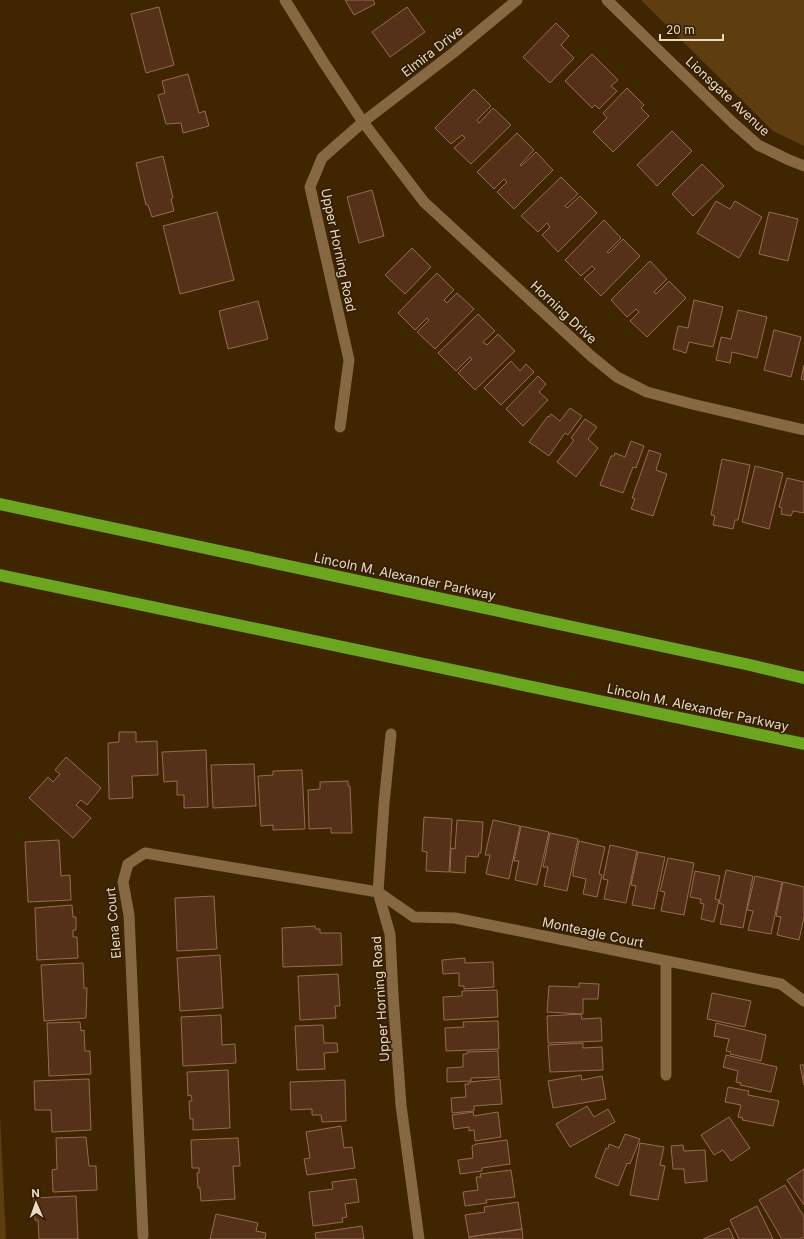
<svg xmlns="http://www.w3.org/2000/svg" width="804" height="1239" font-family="Inter,sans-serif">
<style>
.green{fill:#5e3d0e}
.building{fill:#563119;stroke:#956b52}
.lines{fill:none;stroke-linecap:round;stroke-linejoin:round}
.minor{stroke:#866842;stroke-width:11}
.motorway{stroke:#6aa61e;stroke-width:12}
.labels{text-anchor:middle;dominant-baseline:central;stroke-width:3;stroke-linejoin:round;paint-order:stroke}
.street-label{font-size:13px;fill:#ead9c6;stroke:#311d01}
</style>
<rect width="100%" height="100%" fill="#3f2500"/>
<path class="green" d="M641,0H804V146L773,131Z
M0,1115L6,1239H0Z"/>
<path class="building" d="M345,0H373L375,4L354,15Z
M159,7L174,65L146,73L131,14Z
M407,7L425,32L390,57L372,32Z
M556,23L569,36L561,45L574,58L550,83L523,57Z
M592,54L618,80L611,86L617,91L599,109L595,105L592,108L565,81Z
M188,74L199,113L205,111L209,126L183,133L181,123L166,124L158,95L165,93L162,81Z
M627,88L644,105L641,108L649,116L613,152L593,132L607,118L603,113Z
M474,89L491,106L477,120L479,123L493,108L511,125L471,164L454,148L465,138L462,135L451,144L435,128Z
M672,131L692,151L657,186L637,165Z
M517,133L534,150L520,165L521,166L536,152L553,170L514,209L497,192L507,182L504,179L494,189L477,172Z
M163,156L173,198L171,199L174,211L152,217L148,205H146L136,163Z
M702,164L724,186L693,216L672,194Z
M561,177L578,194L565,206L567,208L580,196L597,213L558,252L542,235L550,227L547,223L538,232L521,216Z
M372,190L384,236L359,243L347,197Z
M716,201L730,209L735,201L762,217L739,258L697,233Z
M217,212L234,280L180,294L163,226Z
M769,212L798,219L788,261L759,254Z
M604,220L621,238L607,252L609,253L623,239L640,256L601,296L584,279L595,269L592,266L581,276L565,260Z
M412,248L431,267L405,294L385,275Z
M650,261L667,279L654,292L656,294L669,281L686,298L647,337L630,321L639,312L636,309L627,317L611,300Z
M437,273L454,290L444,300L447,303L457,293L474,309L435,349L417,332L429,320L427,318L415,330L398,313Z
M694,300L723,307L713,347L689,342L686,353L673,349L678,326L688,328Z
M258,301L268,339L228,349L219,311Z
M738,310L767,317L757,358L732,352L730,363L716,360L721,337L731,339Z
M478,314L495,331L483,342L487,345L498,334L515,351L475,390L458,373L472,359L470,357L456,371L438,353Z
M774,330L801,337L791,377L764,370Z
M511,361L520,371L526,364L534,372L501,405L484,388Z
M804,365V380L801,379Z
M538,376L546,384L539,392L548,400L523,426L506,409Z
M570,408L582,416L568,435L565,433L549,456L529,442L548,416L549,417L551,414L560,421Z
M585,419L597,427L588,439L598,448L576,477L557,462L574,440L571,438Z
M631,441L644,446L636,468L633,467L623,493L600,485L611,456H614L615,453L625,457Z
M649,450L661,454L656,470L667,474L653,516L631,509L635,499L632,498Z
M722,459L750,465L738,520H735L733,529L713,525L715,516L711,515Z
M755,466L783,473L769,529L742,522Z
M787,478L804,482V513L793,511L791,516L781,514L782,508L779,507Z
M119,732H136V742L157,741L158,775L132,776L133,798L109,799L108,743L119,742Z
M206,750L208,807L184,808V795H177V781L164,782L162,752Z
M66,757L101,788L87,805L81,800L76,805L91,818L73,838L29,798L48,777L53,782L60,774L55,770Z
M254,764L256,806L213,808L211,765Z
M302,770L305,829L273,830V825L261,826L258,776L273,775V771Z
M348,781V786H350L352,833H331V828L309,829L308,790L320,789V782Z
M424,817L452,819L449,872L426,871L427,852L422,851Z
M457,820L483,822L481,853H479L478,857L466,856L465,873L450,872L451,848L455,849Z
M493,820L520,826L509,879L486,874L490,855H485Z
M521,826L549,832L537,885L515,880L519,861H514Z
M550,833L578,839L567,891L544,886L548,867H543Z
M59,840L61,876L70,875L71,900L28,902L25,842Z
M579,841L605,847L599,874L602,875L597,897L583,894L586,879L573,876V871Z
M610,845L637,851L626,903L604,899L608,880L603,879Z
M638,852L665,857L654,909L632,905L636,886L631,885Z
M668,858L694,863L684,915L661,911L665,892L660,891Z
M726,870L753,876L743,928L720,924L724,905L719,903Z
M695,871L720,876L715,899L719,900L714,922L701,919L704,904L700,903L701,899L690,897Z
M755,876L782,882L771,934L748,930L753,911L747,910Z
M783,882L804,887V917L799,940L777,935L781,917L776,916Z
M214,896L217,949L177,951L175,898Z
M72,905L73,917H76V930H73V937H77L78,958L37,960L35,908Z
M315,926L316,929H320V933H341L342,965L283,967L282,928Z
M220,955L223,1008L180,1011L177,958Z
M465,958V963L493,962L494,987L464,989V986H459V973L443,974L442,960Z
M83,963L84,988H87L86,1018L44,1021L41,965Z
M338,974L340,1006H335L336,1018L300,1020L298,976Z
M579,983L599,984L598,999H583V1014L547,1012L549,986L579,987Z
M497,990L498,1017L444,1020L443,997L462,996V991Z
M712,993L751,1001L745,1027L707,1019Z
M581,1014L582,1019L601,1018L602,1041L548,1043L547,1016Z
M221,1015L222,1045L235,1044L236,1063L183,1066L181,1017Z
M498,1021L499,1049L446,1051L445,1028L464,1027L463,1022Z
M80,1022L81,1031L84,1030L85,1051H90L91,1074L49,1076L47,1023Z
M716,1023L766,1035L761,1061L730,1054L731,1052L726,1051L729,1039L714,1036Z
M323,1025L324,1043H337L338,1052L324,1053L325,1069L297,1070L295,1026Z
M583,1043V1048L602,1047L603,1070L550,1072L548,1045Z
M498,1051L499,1077L471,1078V1081L447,1082V1068L463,1067V1054H467V1052Z
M726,1055L777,1067L771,1092L740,1085L741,1083L736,1082L738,1071L723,1067Z
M800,1065H804V1085Z
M228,1070L230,1128L193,1130V1119H190L189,1101H192L191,1095L188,1096L187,1072Z
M581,1075L582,1080L602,1076L606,1099L553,1108L548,1081Z
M89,1079L91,1130L52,1132L51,1110H35L34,1081Z
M500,1079L502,1104L474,1106V1111L452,1113L451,1098L466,1097L465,1084H469V1082Z
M345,1080L346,1121L322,1122L321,1115H312V1109L291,1110L290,1082Z
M728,1087L749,1091L748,1095L779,1101L773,1126L742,1120L743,1118L738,1117L741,1105L725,1102Z
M587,1106L594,1117L608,1109L615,1122L570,1147L556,1124Z
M473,1112L474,1116L498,1112L501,1137L475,1141L474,1130L469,1131V1127L454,1129L452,1115Z
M729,1117L750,1148L731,1161L723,1150L714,1155L701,1135Z
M341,1126L344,1148L352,1147L355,1168L307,1175L304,1159L310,1158L306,1132Z
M625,1134L640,1139L630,1164L627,1163L618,1186L595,1177L606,1148L608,1149L609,1144L619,1148Z
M86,1137L89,1166H96L97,1190L53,1192L52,1170L57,1169L56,1138Z
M238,1138L240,1166H233L235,1199L201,1201L200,1188H198L197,1173H199V1168H192L191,1140Z
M507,1140L510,1164L482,1168V1171L460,1174L458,1160L473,1158L472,1146L476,1144Z
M640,1143L664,1147L660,1165L665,1166L658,1200L630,1195Z
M683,1145L684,1151L705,1150L707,1181L685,1183L684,1169H673L671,1146Z
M804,1169V1205L787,1180Z
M511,1170L515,1197L486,1200L487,1203L465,1206L463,1192L478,1190L476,1177H481L480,1174Z
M356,1179L359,1202L345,1204L347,1217L342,1218L343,1222L313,1226L309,1192L333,1189L332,1182Z
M785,1185L804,1217V1237L800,1239H782L759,1200Z
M76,1196L78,1239H39L38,1220H35L34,1198Z
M518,1202L522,1229L469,1237L465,1215L485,1212L484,1207Z
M757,1206L773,1239H739L730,1220Z
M216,1214L258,1223L256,1231L266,1233L265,1239H210Z
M362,1226L364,1239H316L315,1233Z
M729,1228L734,1239H703Z
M522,1229L523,1239H469V1237Z"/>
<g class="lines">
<path class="minor" d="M285,0L324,63L363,122L424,202L591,356L617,377L647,392L692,404L804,430
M607,0L733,123L758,145L789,160L804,166
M340,427L349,360L310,187L322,158L363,122L453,53L517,0
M391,734L384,804L378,892L390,934L393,995L401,1105L419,1239
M666,962V1075
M143,1236L129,915L123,882L128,864L145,853L378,892L414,917L455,918L781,984L804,1001"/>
<path class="motorway" d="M0,504L750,665L804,678
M0,575L804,744"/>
</g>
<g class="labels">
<g class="street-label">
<text transform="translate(432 51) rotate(-38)">Elmira Drive</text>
<text transform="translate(728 96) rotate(43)">Lionsgate Avenue</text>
<text transform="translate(339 250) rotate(78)">Upper Horning Road</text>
<text transform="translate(564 312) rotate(43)">Horning Drive</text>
<text transform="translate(405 576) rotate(12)">Lincoln M. Alexander Parkway</text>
<text transform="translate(698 707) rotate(12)">Lincoln M. Alexander Parkway</text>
<text transform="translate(113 923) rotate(-95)">Elena Court</text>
<text transform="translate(593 932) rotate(12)">Monteagle Court</text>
<text transform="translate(380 999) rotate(-94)">Upper Horning Road</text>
</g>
</g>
<g transform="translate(36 1203) rotate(358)" stroke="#311d01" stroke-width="3" paint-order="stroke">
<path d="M0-3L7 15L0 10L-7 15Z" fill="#ead9c6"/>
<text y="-6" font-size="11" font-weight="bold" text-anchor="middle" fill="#ead9c6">N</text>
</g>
<path d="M660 34v6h63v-6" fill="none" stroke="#ead9c6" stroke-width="2"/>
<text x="666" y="34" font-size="12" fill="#ead9c6" stroke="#311d01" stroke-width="3" paint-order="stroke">20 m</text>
</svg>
